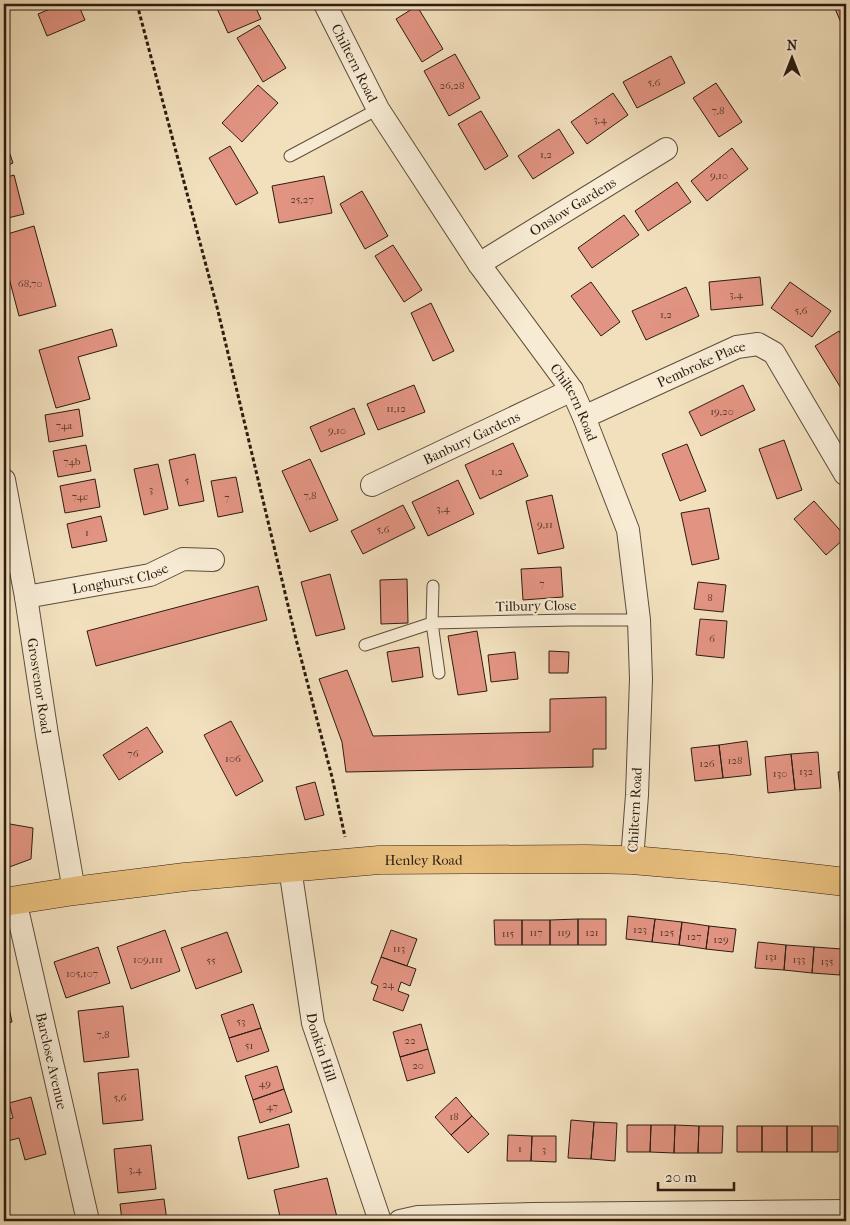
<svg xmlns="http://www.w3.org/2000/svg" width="850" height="1225" font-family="'IM FELL French Canon',serif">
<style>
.building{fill:#e29482;stroke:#2d1c11}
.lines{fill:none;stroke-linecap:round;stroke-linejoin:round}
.lane-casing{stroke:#5e4d3c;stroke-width:13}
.street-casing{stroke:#5e4d3c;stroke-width:24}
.primary-casing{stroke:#2d1c11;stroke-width:29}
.path{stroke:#2d1c11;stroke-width:3;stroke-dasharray:4 2.5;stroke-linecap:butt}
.lane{stroke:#f7ebd4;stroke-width:11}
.street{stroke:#f7ebd4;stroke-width:22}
.primary{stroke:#e9c07e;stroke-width:28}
.labels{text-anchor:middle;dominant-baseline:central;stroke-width:4.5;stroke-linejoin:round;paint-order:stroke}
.number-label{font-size:11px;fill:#5a3a2d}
.street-label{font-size:14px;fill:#2d1c11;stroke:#f7ebd4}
</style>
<rect width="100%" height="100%" fill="#f2e0bd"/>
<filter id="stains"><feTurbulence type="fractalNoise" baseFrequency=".004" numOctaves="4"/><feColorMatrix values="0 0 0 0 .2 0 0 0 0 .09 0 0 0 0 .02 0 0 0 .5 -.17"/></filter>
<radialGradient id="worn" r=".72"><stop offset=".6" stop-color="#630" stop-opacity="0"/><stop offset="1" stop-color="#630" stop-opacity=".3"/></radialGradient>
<path class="building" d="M62,4H78L85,20L47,36L38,14Z
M215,4H254L261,19L228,33Z
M833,4H846V23L842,25Z
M417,6L443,49L422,62L396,19Z
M846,23V38L842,25Z
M259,25L286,68L263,82L237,38Z
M455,54L480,98L449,116L424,71Z
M671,56L685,83L637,108L623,82Z
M716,83L742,122L719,137L693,98Z
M258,85L278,103L242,142L222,123Z
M613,93L628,115L587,144L571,122Z
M481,111L508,156L485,170L458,124Z
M559,129L574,153L533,179L518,156Z
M4,137L13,163L4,167Z
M230,146L258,193L236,205L209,158Z
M732,148L748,169L707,201L691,181Z
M14,175L24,214L4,219V178Z
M324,176L332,213L279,223L272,186Z
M677,182L691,202L648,231L635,211Z
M362,191L388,236L365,249L340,204Z
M624,215L639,235L592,268L578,248Z
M34,226L56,306L19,316L4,259V235Z
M393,245L422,290L404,302L375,256Z
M760,277L763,305L711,310L709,282Z
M591,282L620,322L601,336L571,296Z
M790,282L831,311L812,337L771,308Z
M686,287L699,316L646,340L632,311Z
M431,303L454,351L433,361L411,313Z
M112,329L117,346L78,357L90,399L56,408L39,350Z
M839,331L846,343V392L844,393L815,346Z
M414,385L425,412L378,430L367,404Z
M743,385L755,410L701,436L689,412Z
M354,408L365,434L321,452L310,427Z
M79,409L83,436L49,442L45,415Z
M784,440L802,490L777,499L759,449Z
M513,443L528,476L480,499L465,465Z
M687,444L706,491L680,501L662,454Z
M86,445L91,471L58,477L53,451Z
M195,454L204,501L179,506L169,460Z
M310,459L338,520L310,532L282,471Z
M158,464L168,509L144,515L134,469Z
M236,477L243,512L218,517L211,481Z
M95,479L100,507L65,513L60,486Z
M458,480L474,514L428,536L412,502Z
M552,495L564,548L538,554L526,501Z
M814,501L846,537L826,555L794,519Z
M403,505L415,528L363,554L351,531Z
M709,508L719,559L692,565L681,513Z
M101,516L107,541L72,548L67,524Z
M561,567L563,597L523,600L521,569Z
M330,574L345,629L316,636L301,582Z
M407,579L408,623L381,624L380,580Z
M698,582L726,585L723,612L694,609Z
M258,586L267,620L96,666L87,631Z
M700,619L727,621L724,658L696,655Z
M477,631L487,691L458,695L448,636Z
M419,647L423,677L392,682L387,652Z
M549,651L569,652L568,673H549Z
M515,652L518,679L491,682L488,655Z
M347,670L373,736L550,732V699L606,697V749H593V767L346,772L342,742L319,679Z
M231,721L263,781L236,796L204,735Z
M147,727L163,752L119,780L103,755Z
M747,741L751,775L723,778L719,745Z
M719,745L723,778L695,781L691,748Z
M818,752L821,788L795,790L791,754Z
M791,754L795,790L768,793L765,757Z
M846,771V805L842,806L838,772Z
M4,779L8,792L4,794Z
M315,782L324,815L305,820L296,787Z
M4,823L33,828L31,859L4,869Z
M628,916L655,919L652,942L626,939Z
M578,919H606V945H578Z
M578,919V945H550V920Z
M655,919L682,922L679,945L652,942Z
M494,920H522V945H495Z
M522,920H550V945H522Z
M682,922L709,926L706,949L679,945Z
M709,926L736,929L733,952L706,949Z
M165,930L180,971L131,989L117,947Z
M391,930L417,939L407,966L381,957Z
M227,932L242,972L196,989L181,948Z
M758,942L786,945L784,970L755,968Z
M786,945L814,947L812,973L784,970Z
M98,947L110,983L66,998L54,962Z
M814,947L842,949L840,975L812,973Z
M842,949L846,950V975H840Z
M381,957L416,969L410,986L401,982L398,991L409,995L403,1011L373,1000L378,986L371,983Z
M4,984L12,1022L4,1024Z
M253,1004L261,1028L229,1038L221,1015Z
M123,1006L129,1057L84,1062L78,1011Z
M421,1024L428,1049L400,1057L393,1032Z
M261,1028L269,1051L237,1062L229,1038Z
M428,1049L435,1073L407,1081L400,1057Z
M277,1066L284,1089L253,1100L245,1076Z
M138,1069L143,1120L103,1124L98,1073Z
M284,1089L292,1112L260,1123L253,1100Z
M31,1097L46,1154L25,1160L19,1138L4,1142V1120L13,1118L9,1103Z
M456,1097L472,1116L451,1135L435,1117Z
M472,1116L489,1134L468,1153L451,1135Z
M571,1120L594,1122L591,1159L568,1158Z
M594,1122L617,1123L615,1161L591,1159Z
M289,1124L299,1167L248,1179L238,1137Z
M627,1125H651L650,1152H627Z
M651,1125H675L674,1153L650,1152Z
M675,1125L699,1126L698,1153H674Z
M699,1126H723L722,1153H698Z
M737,1126H762V1152H737Z
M762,1126H787V1152H762Z
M787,1126H812V1152H787Z
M812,1126H838V1152H812Z
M508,1135L532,1136L531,1161H507Z
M532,1136H556V1162L531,1161Z
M151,1145L156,1189L118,1193L114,1149Z
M327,1178L338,1221H281L274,1190Z
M164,1199L167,1221H122L120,1204Z"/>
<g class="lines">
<defs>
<path id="lane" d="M290,156L378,109
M433,586L432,623L439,673
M365,645L432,623L572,620H639"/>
<g id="street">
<path id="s1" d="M325,4L378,109L479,264L572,390L584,417L628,530L639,620L641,679L637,795L632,860"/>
<path id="s2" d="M479,264L666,149"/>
<path id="s3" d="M584,417L737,347L758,344L774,353L845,474"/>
<path id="s4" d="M4,480L26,597L47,735L74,891"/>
<path id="s5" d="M372,485L572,390"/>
<path id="s6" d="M26,597L150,575L183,559L213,560"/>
<path id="s7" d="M290,868L313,1023L380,1221"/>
<path id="s8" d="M15,900L88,1221"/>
<path d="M400,1221L418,1217L533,1214L846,1211"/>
</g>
<g id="primary">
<path id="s9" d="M4,902L74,891L185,877L379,860L586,859L632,860L724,868L846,882"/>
</g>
</defs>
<use href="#lane" class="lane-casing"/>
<use href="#street" class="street-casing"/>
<use href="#primary" class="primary-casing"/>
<path class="path" d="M137,4L217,307L296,639L332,777L345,837"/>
<use href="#lane" class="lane"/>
<use href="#street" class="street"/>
<use href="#primary" class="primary"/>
</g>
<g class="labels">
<g class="number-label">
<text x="654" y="82">5,6</text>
<text x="452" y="85">26,28</text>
<text x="718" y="110">7,8</text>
<text x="600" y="119">3,4</text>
<text x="546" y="154">1,2</text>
<text x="719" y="175">9,10</text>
<text x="302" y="199">25,27</text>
<text x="30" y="283">68,70</text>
<text x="736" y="294">3,4</text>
<text x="801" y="310">5,6</text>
<text x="666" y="314">1,2</text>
<text x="396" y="408">11,12</text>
<text x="722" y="411">19,20</text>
<text x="64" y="425">74a</text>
<text x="337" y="430">9,10</text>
<text x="72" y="461">74b</text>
<text x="497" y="471">1,2</text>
<text x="187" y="480">5</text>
<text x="151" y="489">3</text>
<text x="310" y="495">7,8</text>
<text x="80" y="496">74c</text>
<text x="227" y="497">7</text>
<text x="443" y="508">3,4</text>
<text x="545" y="524">9,11</text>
<text x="383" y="529">5,6</text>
<text x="87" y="532">1</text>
<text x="542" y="583">7</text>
<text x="710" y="597">8</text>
<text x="712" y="638">6</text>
<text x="133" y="753">76</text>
<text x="233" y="758">106</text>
<text x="735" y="760">128</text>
<text x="707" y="763">126</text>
<text x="806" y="771">132</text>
<text x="780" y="773">130</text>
<text x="640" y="929">123</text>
<text x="536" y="932">117</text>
<text x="564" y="932">119</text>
<text x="592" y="932">121</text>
<text x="667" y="932">125</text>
<text x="508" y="933">115</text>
<text x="694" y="936">127</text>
<text x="721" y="939">129</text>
<text x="399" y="948">113</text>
<text x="771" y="956">131</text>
<text x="148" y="959">109,111</text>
<text x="799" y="959">133</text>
<text x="211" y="960">55</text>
<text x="827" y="961">135</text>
<text x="82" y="973">105,107</text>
<text x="388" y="984">24</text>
<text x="241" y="1021">53</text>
<text x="103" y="1034">7,8</text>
<text x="410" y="1040">22</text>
<text x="249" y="1045">51</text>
<text x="418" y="1065">20</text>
<text x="265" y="1083">49</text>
<text x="120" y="1097">5,6</text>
<text x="272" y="1106">47</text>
<text x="454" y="1116">18</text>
<text x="520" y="1148">1</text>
<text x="544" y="1149">3</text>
<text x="135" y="1169">3,4</text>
</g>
<g class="street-label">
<text stroke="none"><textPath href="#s1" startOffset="66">Chiltern Road</textPath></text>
<text stroke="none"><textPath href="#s2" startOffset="110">Onslow Gardens</textPath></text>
<text stroke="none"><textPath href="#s3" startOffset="129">Pembroke Place</textPath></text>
<text stroke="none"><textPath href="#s1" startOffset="471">Chiltern Road</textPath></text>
<text stroke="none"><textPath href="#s5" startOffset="110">Banbury Gardens</textPath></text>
<text stroke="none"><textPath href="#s6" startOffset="96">Longhurst Close</textPath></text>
<text transform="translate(536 606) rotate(-1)">Tilbury Close</text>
<text stroke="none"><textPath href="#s4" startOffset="209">Grosvenor Road</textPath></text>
<text transform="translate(635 810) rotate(-87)">Chiltern Road</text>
<text stroke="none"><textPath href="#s9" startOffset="422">Henley Road</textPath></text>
<text stroke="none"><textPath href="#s7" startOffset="182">Donkin Hill</textPath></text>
<text stroke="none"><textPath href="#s8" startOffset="165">Barclose Avenue</textPath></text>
</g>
</g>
<rect width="850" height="1225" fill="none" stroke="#f2e0bd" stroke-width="20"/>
<rect x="5" y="5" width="840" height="1215" fill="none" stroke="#2d1c11" stroke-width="2.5"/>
<rect x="10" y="10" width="830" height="1205" fill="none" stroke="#2d1c11"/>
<g transform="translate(792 58)" stroke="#f7ebd4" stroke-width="4" paint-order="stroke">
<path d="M0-4L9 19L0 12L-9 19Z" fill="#2d1c11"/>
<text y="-8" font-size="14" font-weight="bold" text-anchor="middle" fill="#2d1c11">N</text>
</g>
<path d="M658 1182v8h76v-8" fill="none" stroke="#2d1c11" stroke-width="2.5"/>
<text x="665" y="1182" font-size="15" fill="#2d1c11" stroke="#f7ebd4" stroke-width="4" paint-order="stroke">20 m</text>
<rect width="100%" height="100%" filter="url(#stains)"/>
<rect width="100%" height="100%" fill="url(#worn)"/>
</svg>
